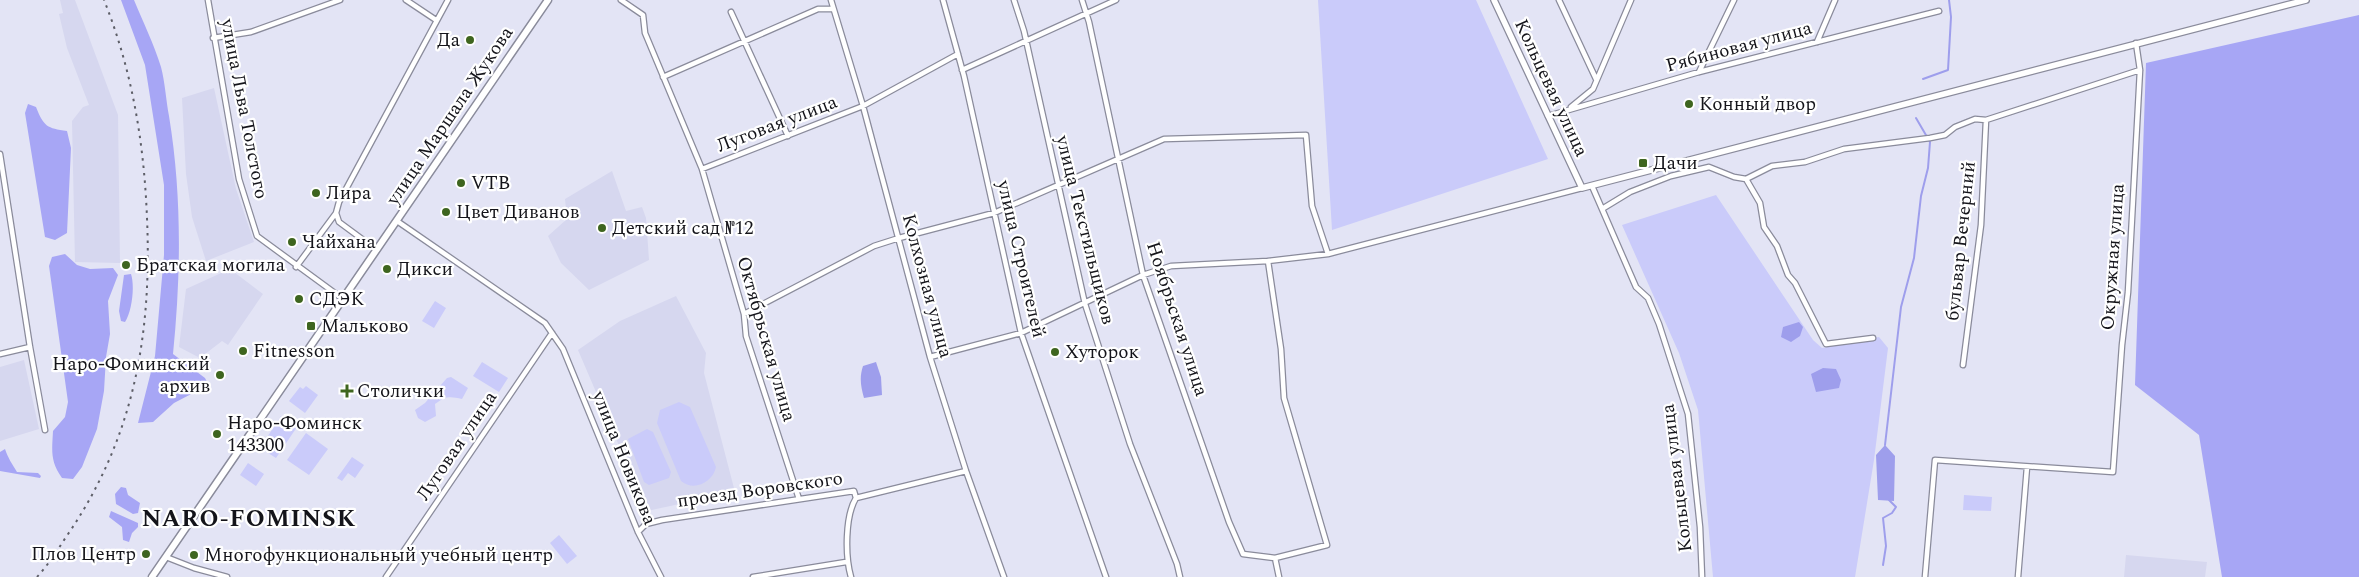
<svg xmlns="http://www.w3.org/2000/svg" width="2359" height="577" font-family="Spectral,serif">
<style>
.built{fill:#d6d7ef}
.green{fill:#cacbfa}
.forest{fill:#a7a6f5}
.water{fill:#9e9eec}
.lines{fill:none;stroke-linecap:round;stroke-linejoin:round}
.stream{stroke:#9e9eec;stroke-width:2}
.minor-casing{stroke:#8a8b9b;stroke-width:7}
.tertiary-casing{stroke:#8a8b9b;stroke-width:8}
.secondary-casing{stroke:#8a8b9b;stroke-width:9}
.minor{stroke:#fff;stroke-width:4.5}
.tertiary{stroke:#fff;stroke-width:5.5}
.secondary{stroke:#fff;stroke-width:6}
.rail{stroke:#5d5e67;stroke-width:2;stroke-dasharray:2.5 5;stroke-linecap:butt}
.poi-dot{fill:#3e651f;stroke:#fff;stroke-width:2}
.labels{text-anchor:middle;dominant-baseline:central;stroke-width:4.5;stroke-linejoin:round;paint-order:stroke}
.poi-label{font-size:19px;fill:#14141a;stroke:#fff;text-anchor:start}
.street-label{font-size:19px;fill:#14141a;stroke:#fff}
.district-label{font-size:24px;font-weight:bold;letter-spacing:1px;fill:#14141a;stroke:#fff}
</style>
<rect width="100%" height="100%" fill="#e3e4f5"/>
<path class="built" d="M60,0H75L118,115L120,263L75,262L72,121L83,107L89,105L67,48L59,14L63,13Z
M214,88L236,189L254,242L206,261L192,217L186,174L182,98Z
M612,171L626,211L642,207L646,218L649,260L589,290L561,263L548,236L567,219L565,199Z
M230,269L263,294L228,345L222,341L200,358L179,347L186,289Z
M676,296L706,353L704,373L735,492L647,511L578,350L620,321Z
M24,360L39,429L0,441V367Z
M2126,555L2207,562L2205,577H2124Z"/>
<path class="green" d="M1318,0H1476L1548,159L1332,230Z
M1716,195L1813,340L1822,348L1879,337L1888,348L1874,460L1855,577H1713L1698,410L1679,353L1622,225Z
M435,301L446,308L434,328L422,321Z
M482,362L508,378L499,392L473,376Z
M451,377L468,388L462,399C450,396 445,396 435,404L436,416L425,422L418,418L415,410L425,403L447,378Z
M306,386L318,395L305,413L289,401L300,387L303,389Z
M679,402L690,407L716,467C713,482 694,492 681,481L657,423L660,410Z
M281,416L297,427L276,458L260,448Z
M647,429L653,432L671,472L669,478L649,485L644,482L628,439Z
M306,433L328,449L309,475L287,460Z
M352,457L364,465L355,478L348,473L342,481L337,478Z
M248,463L264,474L256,486L240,475Z
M1964,495L1992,497L1991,511L1963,510Z
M559,535L577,556L567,564L550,543Z"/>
<path class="forest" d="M121,0H134C143,22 154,44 161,67C165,82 166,100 169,116C182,195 181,274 173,354L205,378L207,382L197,391L174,403L153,422L138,423L155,356L164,255V185L145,65Z
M2359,15V577H2222L2199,435L2135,385L2146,63Z
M28,104L36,107C44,127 47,128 67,131L71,148L67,233L55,240L45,237L25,113Z
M65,254L77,265L90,269L113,268L118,275L108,301L110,334L106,357L104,391L97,429L82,467L73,479L62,478C50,461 52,451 53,431L65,417L68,402L49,266L52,257Z
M131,274C135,286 132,311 125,322L121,321L119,311L124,275Z
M5,449C8,458 12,464 17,472L38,473L41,476L40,478L0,471V452Z
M121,487L126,488L128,495L140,503L138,513L133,514L116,504L115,494Z
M111,511L138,523V527L132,533L129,542L123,540L122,527L109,517Z"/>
<path class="water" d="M1799,322L1803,327L1800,336L1791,342L1781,337L1783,327Z
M876,362L881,377L882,395L864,398C861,387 859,378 863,366Z
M1823,368L1836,369L1841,380L1839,388L1816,392L1811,374Z
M1885,445L1895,456L1894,501L1878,500L1876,455Z"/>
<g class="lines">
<path class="stream" d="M1923,79L1948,70L1951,17L1949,0
M1885,445L1901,307L1914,258L1921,196L1928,168L1930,142L1916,118
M1883,565L1886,546L1883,518L1892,513L1896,507L1889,500"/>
<defs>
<path id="minor" d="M208,0L239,179L257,236L343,299
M406,0L436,20
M621,0L643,15L645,33L702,169L744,314L746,336L799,499
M831,0L863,106L930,357L966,471L1004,577
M943,0L964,76L1021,333L1106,577
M1014,0L1024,31L1085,304L1130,444L1177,564L1180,577
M1082,0L1089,22L1143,275L1229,522L1243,554L1275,558L1327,545L1284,398L1281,349L1268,261
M1559,0L1596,79
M731,12L788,136
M213,38L251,32L340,0
M1817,42L1835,0
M962,70L1116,0
M1699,72L1734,0
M663,77L818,9H832
M1571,107L1593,89L1631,0
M1548,116L1699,72L1939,11
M0,154L30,347L45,430
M702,169L863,106L958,54
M1746,179L1760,203L1764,227L1777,246L1788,275L1795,283L1826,344L1873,338
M1592,186L1636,287L1648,298L1659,324L1688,414L1700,527L1702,577
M1602,209L1630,192L1671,176L1709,167L1734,177L1746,179L1772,166L1805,162L1844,149L1930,138L1945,135L1955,127L1975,119L1986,120L2140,70
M397,221L545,323L563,349L638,532L661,577
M377,250L339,222L336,213L339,202L448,0
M296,267L336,213
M744,314L874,246L899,238L994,213L1164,139L1306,135L1312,206L1328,254
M0,354L30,347
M930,357L1021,333L1143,275L1171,266L1268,261L1328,254L1582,188
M1963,365L1981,225L1986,120
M638,532L646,524L662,520L854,491L856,498
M166,557L194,568L227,577
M1275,558L1279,577
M386,577L552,333
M753,577L846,562
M851,577C845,556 845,516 856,498L966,471
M1925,577L1935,460L2113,472L2122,345L2128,292L2140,70L2136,43
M2018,577L2027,467"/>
<path id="tertiary" d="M1494,0L1582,188L2306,0"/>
<path id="secondary" d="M152,577L548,0"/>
</defs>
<use href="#minor" class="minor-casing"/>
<use href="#tertiary" class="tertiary-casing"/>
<use href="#secondary" class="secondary-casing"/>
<use href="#minor" class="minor"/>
<use href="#tertiary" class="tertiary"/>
<use href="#secondary" class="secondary"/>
<path class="rail" d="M37,577C48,565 57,551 66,537C134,439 152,335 147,218C144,142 132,70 104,0"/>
</g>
<g class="poi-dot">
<circle cx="470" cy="40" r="5"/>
<circle cx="1689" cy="104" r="5"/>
<rect x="1638" y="158" width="10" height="10" rx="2.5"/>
<circle cx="461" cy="183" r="5"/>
<circle cx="316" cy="193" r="5"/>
<circle cx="446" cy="212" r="5"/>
<circle cx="602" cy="228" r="5"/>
<circle cx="292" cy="242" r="5"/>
<circle cx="126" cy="265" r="5"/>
<circle cx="387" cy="269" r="5"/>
<circle cx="299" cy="299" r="5"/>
<rect x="306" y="321" width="10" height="10" rx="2.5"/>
<circle cx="243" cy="351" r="5"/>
<circle cx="1055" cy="352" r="5"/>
<circle cx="220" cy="375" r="5"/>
<path d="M344.5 383.5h5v5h5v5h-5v5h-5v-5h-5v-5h5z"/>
<circle cx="217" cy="434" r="5"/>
<circle cx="146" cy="554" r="5"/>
<circle cx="194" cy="555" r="5"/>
</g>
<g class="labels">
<g class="poi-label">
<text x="460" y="40" text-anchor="end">Да</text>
<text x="1699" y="104">Конный двор</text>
<text x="1653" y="163">Дачи</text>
<text x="471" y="183">VTB</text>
<text x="326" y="193">Лира</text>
<text x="456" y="212">Цвет Диванов</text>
<text x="612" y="228">Детский сад №12</text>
<text x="302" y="242">Чайхана</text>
<text x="136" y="265">Братская могила</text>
<text x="397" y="269">Дикси</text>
<text x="309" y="299">СДЭК</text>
<text x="321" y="326">Мальково</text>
<text x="253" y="351">Fitnesson</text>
<text x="1065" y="352">Хуторок</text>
<text x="210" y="364" text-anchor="end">Наро-Фоминский<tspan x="210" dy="22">архив</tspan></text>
<text x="357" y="391">Столички</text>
<text x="227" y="423">Наро-Фоминск<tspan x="227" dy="22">143300</tspan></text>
<text x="136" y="554" text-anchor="end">Плов Центр</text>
<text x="204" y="555">Многофункциональный учебный центр</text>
</g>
<g class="street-label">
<text transform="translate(1739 47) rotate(-15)">Рябиновая улица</text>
<text transform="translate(1551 88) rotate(65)">Кольцевая улица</text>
<text transform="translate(244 109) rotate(79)">улица Льва Толстого</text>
<text transform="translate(450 116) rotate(-56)">улица Маршала Жукова</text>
<text transform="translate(777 124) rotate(-21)">Луговая улица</text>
<text transform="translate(1085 230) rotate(76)">улица Текстильщиков</text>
<text transform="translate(1961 241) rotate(-84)">бульвар Вечерний</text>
<text transform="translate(2113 257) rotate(-86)">Окружная улица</text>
<text transform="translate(1021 259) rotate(77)">улица Строителей</text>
<text transform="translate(927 286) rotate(75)">Колхозная улица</text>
<text transform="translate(1177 319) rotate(72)">Ноябрьская улица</text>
<text transform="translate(766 339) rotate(74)">Октябрьская улица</text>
<text transform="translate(457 446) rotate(-56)">Луговая улица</text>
<text transform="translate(624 458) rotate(68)">улица Новикова</text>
<text transform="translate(1677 478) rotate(-97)">Кольцевая улица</text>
<text transform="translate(760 490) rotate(-8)">проезд Воровского</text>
</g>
<g class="district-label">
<text x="249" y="519">NARO-FOMINSK</text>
</g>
</g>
</svg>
